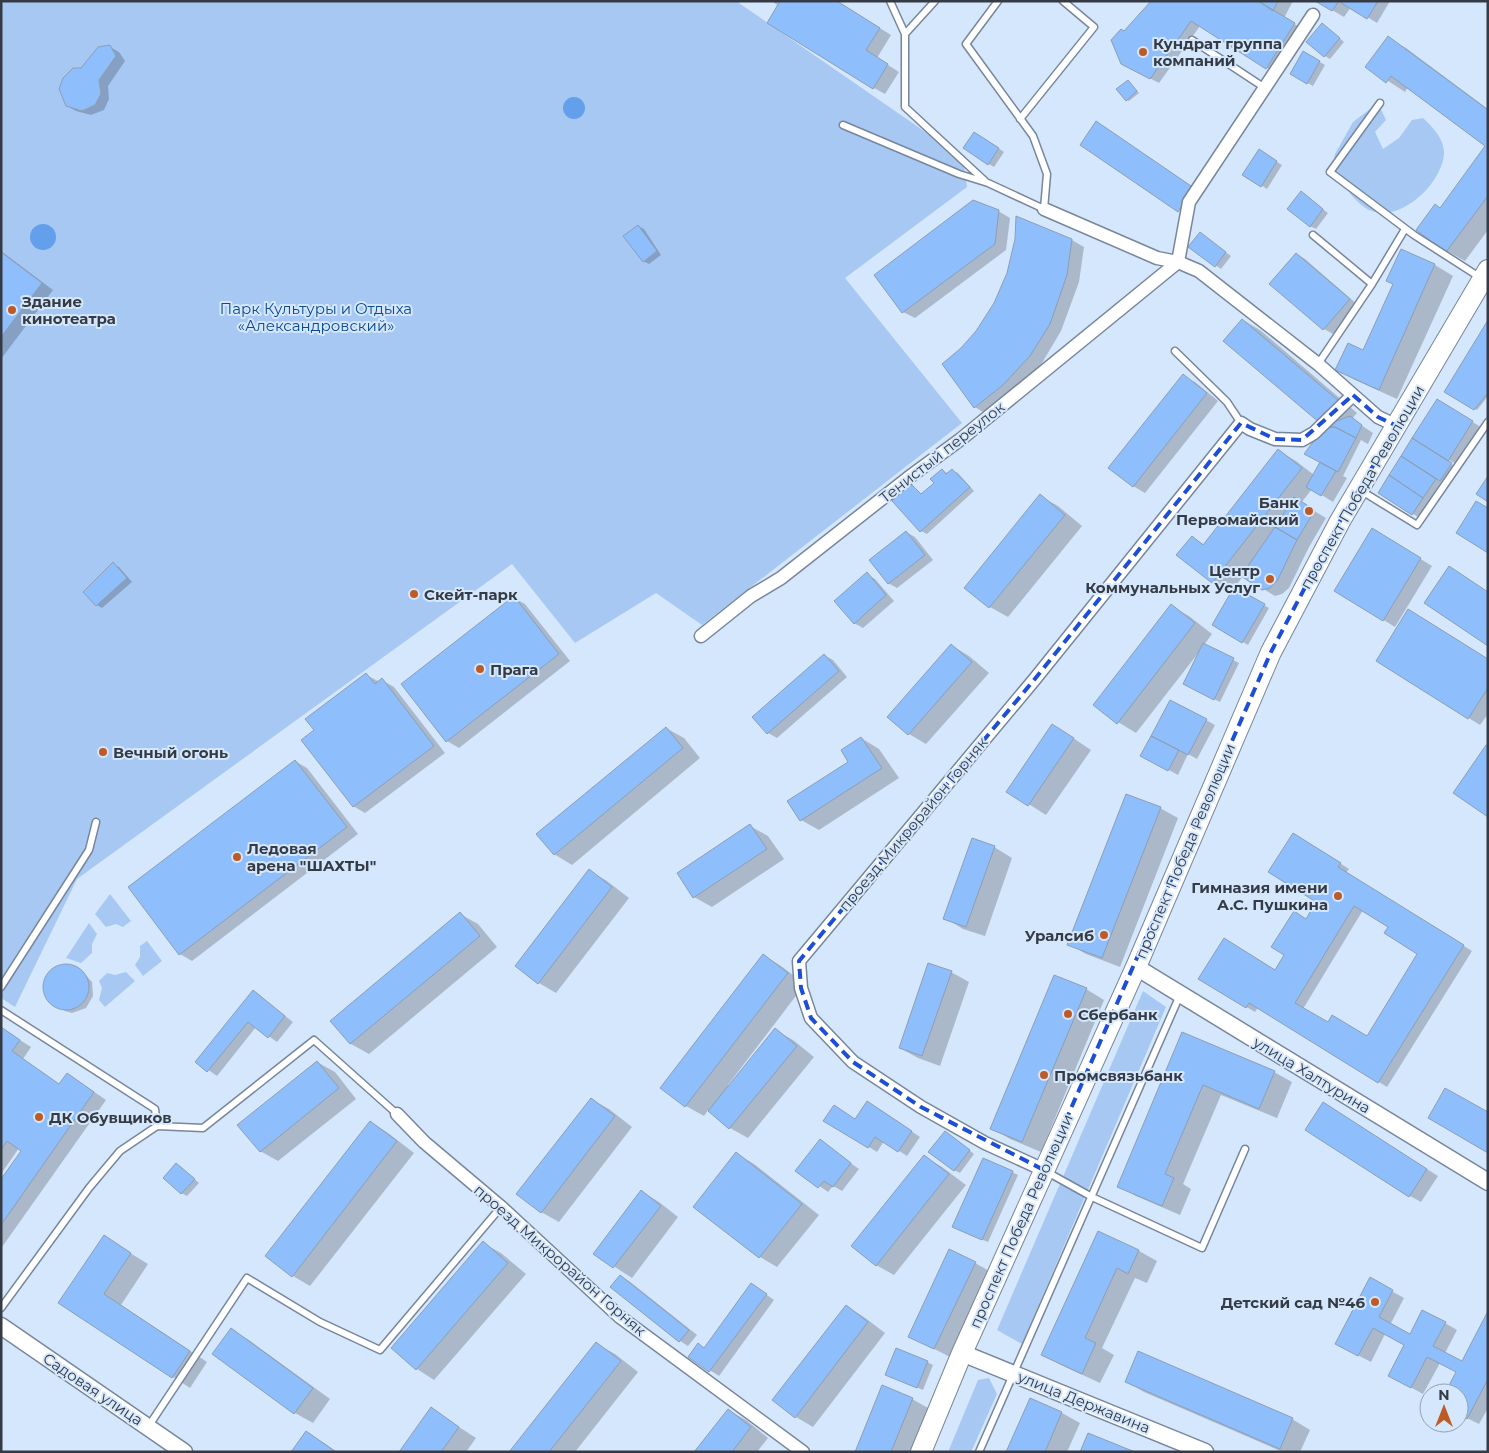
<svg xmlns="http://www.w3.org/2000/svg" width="1489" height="1453" font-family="Montserrat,sans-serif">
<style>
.green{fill:#a7c8f3}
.water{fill:#649feb}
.shadow{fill:#0003;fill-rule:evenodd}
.building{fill:#8ebefc;stroke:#8d9eb2;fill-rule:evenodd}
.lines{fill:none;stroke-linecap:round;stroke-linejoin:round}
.service-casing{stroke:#77869b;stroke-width:9}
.minor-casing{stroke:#77869b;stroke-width:15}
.tertiary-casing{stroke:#77869b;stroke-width:19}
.primary-casing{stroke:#77869b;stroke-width:22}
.service{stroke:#fff;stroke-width:6}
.minor{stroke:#fff;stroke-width:12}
.tertiary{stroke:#fff;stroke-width:16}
.primary{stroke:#fff;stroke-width:20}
.marked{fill:none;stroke:#1d4ed8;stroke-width:4;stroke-dasharray:10 6;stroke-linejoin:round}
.poi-dot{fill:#be5a26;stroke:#d5e7fd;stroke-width:2}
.labels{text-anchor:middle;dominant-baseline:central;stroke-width:4;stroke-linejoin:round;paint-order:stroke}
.poi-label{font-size:15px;font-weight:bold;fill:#343b44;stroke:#d5e7fd;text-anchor:start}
.park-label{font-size:15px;fill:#0c4a8e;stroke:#d5e7fd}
.street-label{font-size:15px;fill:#343b44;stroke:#d5e7fd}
</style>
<rect width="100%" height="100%" fill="#d5e7fd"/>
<path class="green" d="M1,1H736L963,158L967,187L845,278L962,423L702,625L656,593L575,643L512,564L77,879L15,1007L1,998Z
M1378,103L1386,120L1375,132L1383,149L1399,138L1412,120L1423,118C1433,127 1445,140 1444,154C1442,185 1395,229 1364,207C1351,198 1342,181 1332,168L1335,154L1353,122Z
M110,894L131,921L123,927L116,924L106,927L95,914Z
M89,923L97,934L92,944V953L81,963L66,958Z
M147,941L162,961L143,976L135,965L140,957V946Z
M126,972L135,981L105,1007L99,1000L102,988L99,981L107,973L115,975Z
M1143,991L1166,1007L1022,1344L997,1330Z
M989,1378L997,1394L971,1452H948L978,1380Z"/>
<path class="water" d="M563 108a11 11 0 1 1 22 0a11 11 0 1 1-22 0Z
M30 237a13 13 0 1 1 26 0a13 13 0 1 1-26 0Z"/>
<path class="shadow" d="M771,1H836L891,35L877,58L899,72L885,94L874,88L779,6Z
M1153,1H1293L1284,18L1303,29L1275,73L1200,26L1159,83L1132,69L1125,33Z
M1317,1H1390L1377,23L1351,7L1344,17Z
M1328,28L1344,42L1330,59L1325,56Z
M1388,38L1406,48L1488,109V230L1465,261L1447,251L1440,209L1487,145L1408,87L1405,92L1367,67Z
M110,47L119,52L125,61L108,86L109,99L104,110L91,115L76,111L67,106L82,69Z
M1303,52L1325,65L1313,86L1291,73Z
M1128,81L1139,93L1129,101L1127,100Z
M980,136L1004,152L994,167L989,164Z
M1259,151L1282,165L1267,189L1244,174Z
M1306,196L1328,213L1316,229L1310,226Z
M998,211L1010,218L1006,250L915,318L903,312Z
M638,226L644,229L661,255L649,264L643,261Z
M1205,237L1231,256L1221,269L1190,247Z
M1072,240L1084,247L1079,282L1061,331L1042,363L1015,392L986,414L975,407L962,349L977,331Z
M1401,250L1435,265L1453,276L1397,399L1355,380L1337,369L1364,351L1394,284Z
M1,251L53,290L1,359Z
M1297,254L1305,259L1358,305L1333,334L1324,329L1271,284Z
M1243,320L1260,330L1357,413L1352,419L1373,433L1368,444L1361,440L1343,476L1347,478L1333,502L1312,489L1301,503L1326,518L1309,547L1289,588L1282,594L1275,596L1243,576L1234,588L1269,608L1248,645L1214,625L1232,593L1213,582L1178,555L1192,537L1205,545L1279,451L1296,461L1314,475L1321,462L1325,429Z
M1488,322V396L1477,410L1446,391Z
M1183,376L1195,382L1218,401L1145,493L1133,486Z
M1437,401L1481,427L1458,465L1449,460L1447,461L1456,467L1446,483L1442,481L1418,517L1379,492Z
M942,470L947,473L952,470L958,473L974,491L927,534L921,531L894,501L911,485L922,495L936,483Z
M1040,496L1058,506L1082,526L1008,617L990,607L965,588Z
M1373,530L1432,566L1395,627L1336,591Z
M906,532L915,537L933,560L897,588L888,583Z
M113,564L119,567L132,582L102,608L97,605Z
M867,574L875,579L894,601L863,628L854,623Z
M514,598L525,604L570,661L459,748L447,741Z
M1171,606L1189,616L1212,634L1204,645L1239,663L1220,702L1190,687L1199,652L1136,733L1118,722Z
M951,645L969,656L989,673L926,744L909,734Z
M824,655L833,660L847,677L777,738L768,733Z
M1488,660V714L1480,725L1377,661Z
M366,675L378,681L382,680L394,687L445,753L365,813L353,806L316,730Z
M1206,720L1215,725L1197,759L1188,754L1178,775L1151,760Z
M666,728L684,738L700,758L572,865L554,854Z
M1070,736L1091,750L1046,815L1008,791Z
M861,738L879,749L899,778L819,830L801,820L850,762Z
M295,761L307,768L358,834L192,961L180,954Z
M1160,808L1178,818L1120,967L1086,954L1069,944Z
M750,826L768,836L784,859L712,907L694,897Z
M1302,839L1349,869L1346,873L1472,951L1387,1087L1258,1007L1255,1012L1200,979L1275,971L1318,902ZM1363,910L1389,926L1419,954L1368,1038L1328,1024L1303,1009Z
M994,847L1012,858L985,936L963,929L945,918Z
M590,871L607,881L629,898L556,993L539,983Z
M460,914L478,924L497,947L369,1054L351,1044L332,1021Z
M763,955L781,966L805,984L728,1085L729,1087L775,1030L793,1040L814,1057L748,1138L730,1128L708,1110L704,1116L686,1106L662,1088Z
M63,965H70L83,972L92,982L93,996L86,1008L72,1013L65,1011L47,999L44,992L46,977L56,967Z
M951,972L969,982L940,1066L918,1058L900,1048Z
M1086,989L1104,1000L1041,1152L1010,1139L992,1128Z
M254,992L293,1022L277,1042L256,1027L217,1076L197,1062Z
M1,1028L31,1047L23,1059L60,1085L68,1074L106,1100L2,1247L1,1182L23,1151L19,1148L1,1174Z
M1183,1034L1274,1072L1292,1082L1277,1118L1221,1095L1183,1184L1191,1189L1180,1215L1136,1196L1118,1186Z
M317,1062L335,1072L356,1099L278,1161L260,1151Z
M591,1099L609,1109L632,1127L559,1222L541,1212Z
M876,1107L920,1137L907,1156L884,1141L877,1152L825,1120H856Z
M1335,1111L1438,1176L1421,1202L1410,1196Z
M371,1122L388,1133L414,1153L310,1286L293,1276Z
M950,1135L974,1154L960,1173L954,1170Z
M820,1141L859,1169L842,1191L833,1186L828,1192L797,1170Z
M737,1154L754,1164L819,1215L777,1267L760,1257Z
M925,1157L942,1167L966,1185L894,1275L876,1265Z
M177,1164L199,1183L187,1196L181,1193Z
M1012,1172L1018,1175L988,1242L959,1230Z
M641,1191L659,1202L678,1217L632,1278L595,1254Z
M1099,1233L1139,1251L1157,1261L1147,1283L1135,1278L1102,1348L1114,1355L1100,1383L1061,1365L1043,1355Z
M104,1237L148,1264L121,1305L207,1362L190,1388L60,1303Z
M483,1243L501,1253L526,1274L434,1380L417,1369Z
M975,1263L993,1273L952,1358L909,1336Z
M620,1276L629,1281L697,1335L688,1346L680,1341Z
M1370,1279L1404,1298L1390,1325L1411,1335L1445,1323L1457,1330L1445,1353L1462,1362L1488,1314V1408L1479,1424L1459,1414V1393H1446L1457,1372L1440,1363L1423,1394L1401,1382L1405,1345L1385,1334L1371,1362L1348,1350Z
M760,1290L774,1300L719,1376L690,1357L705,1349Z
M846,1306L864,1317L885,1333L813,1427L796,1417Z
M231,1330L249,1340L330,1399L313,1423L295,1413L213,1354Z
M597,1344L615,1354L638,1372L575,1452H512Z
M927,1362L933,1365L923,1390L892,1377Z
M1126,1381L1292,1419L1310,1430L1300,1452H1283L1144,1392Z
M912,1399L930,1409L913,1452H856Z
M1031,1399L1062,1413L1080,1423L1067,1452H1008Z
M431,1409L476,1438L466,1452H400Z
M728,1410L746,1420L768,1438L757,1452H696Z
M307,1433L324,1443L337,1452H293Z"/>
<path class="building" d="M780,1H837L880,28L866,50L888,64L873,89L767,23Z
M1151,1H1258L1295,23L1266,69L1191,21L1150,79L1121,64L1111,40L1121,29L1124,31Z
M1258,1H1278L1273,11Z
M1315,1H1339L1332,11Z
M1342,1H1378L1367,19L1341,3Z
M1322,23L1340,38L1324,57L1306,42Z
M1388,36L1488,110V196L1446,252L1416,230L1435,204L1440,208L1485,146L1391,76L1386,83L1365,67Z
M110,45L116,56L99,80L101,94L95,105L82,111L66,106L59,89L63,78L73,68H81L98,47Z
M1303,51L1320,61L1307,84L1290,74Z
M1128,80L1137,91L1126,101L1116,89Z
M1096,121L1194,188L1178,212L1080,145Z
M974,132L999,148L988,165L963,148Z
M1259,149L1277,161L1261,187L1242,175Z
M1301,191L1323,209L1310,227L1287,209Z
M973,200L999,210L995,244L902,313L874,275Z
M1016,216L1072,239L1067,275L1050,324L1030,356L1003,385L974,408L942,364L961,348L976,331L994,303L1007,273L1015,239Z
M638,225L657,251L643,262L623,236Z
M1200,232L1226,252L1215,267L1188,247Z
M1401,249L1435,264L1379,390L1335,370L1348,343L1363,350L1393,284L1386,281Z
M1,252L42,283L1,337Z
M1296,253L1350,299L1323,330L1269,284Z
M1242,319L1340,402L1321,424L1223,341Z
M1488,320V393L1474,410L1444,392Z
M1183,374L1207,393L1133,487L1108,468Z
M1437,399L1473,421L1448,461L1412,438Z
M1350,416L1362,425L1356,438L1335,427H1324L1326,425Z
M1324,427H1335L1356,438L1338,472L1304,454Z
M1412,438L1452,463L1440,481L1401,456Z
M1278,449L1302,468L1212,583L1176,555L1192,536L1203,545Z
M1401,456L1436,479L1423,498L1389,475Z
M1320,462L1336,471L1321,496L1306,487Z
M942,469L946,474L952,469L970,487L920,532L892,501L911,484L921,494L934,483L930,479Z
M1389,475L1423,498L1412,515L1378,493Z
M1488,476V502L1476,494Z
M1040,494L1065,515L989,608L964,588Z
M1294,497L1315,510L1297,540L1275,527Z
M1476,501L1488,508V553L1456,533Z
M1275,527L1297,540L1277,581L1270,588L1262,590L1241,576Z
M1372,528L1421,558L1383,621L1334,591Z
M906,531L925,555L888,584L869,560Z
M113,562L127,578L96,606L83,592Z
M1449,566L1488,592V646L1424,603Z
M867,572L886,595L854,624L834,601Z
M1234,587L1265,604L1242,643L1212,625Z
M514,596L559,654L446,742L401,684Z
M1171,604L1195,623L1117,724L1093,705Z
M1408,609L1488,659V688L1468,719L1376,661Z
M1203,643L1234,658L1214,700L1183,684Z
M951,644L972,662L908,735L887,717Z
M824,654L839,671L767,734L752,717Z
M366,673L375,684L382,678L434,746L353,807L301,740L314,730L305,719Z
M1170,700L1207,719L1188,755L1151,736Z
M1052,724L1074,738L1028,806L1006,792Z
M666,727L683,748L554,855L536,834Z
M1151,736L1179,750L1168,771L1140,756Z
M861,737L882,768L800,821L787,801L848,762L841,750Z
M1486,745L1488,746V817L1453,793Z
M295,760L347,827L179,955L128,887Z
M1126,794L1161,807L1102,958L1067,945Z
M750,824L767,849L693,898L677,873Z
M1293,833L1341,863L1338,867L1464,945L1378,1083L1249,1003L1246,1008L1198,979L1224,938L1275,970L1284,955L1271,947L1294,911L1306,919L1316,902L1268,872ZM1354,906L1388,927L1384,933L1417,954L1367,1036L1332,1015L1328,1022L1295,1003Z
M972,838L995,846L966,927L943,919Z
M589,869L612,887L538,984L515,966Z
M460,912L480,936L350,1044L330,1021Z
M763,954L788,973L685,1107L660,1088Z
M928,963L952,971L922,1056L899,1048Z
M43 987a23 23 0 1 1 46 0a23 23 0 1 1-46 0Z
M1054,975L1087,988L1022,1142L990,1129Z
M253,990L285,1016L268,1038L248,1022L207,1072L195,1062Z
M1,1027L20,1040L12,1051L59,1084L67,1073L94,1092L1,1225V1179L21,1151L7,1141L1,1150Z
M775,1028L797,1046L729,1129L708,1111Z
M1182,1032L1275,1071L1259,1109L1203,1085L1165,1174L1174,1178L1162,1206L1117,1187Z
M317,1061L339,1088L260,1152L237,1125Z
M1445,1088L1488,1112V1153L1428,1118Z
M591,1098L615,1116L541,1213L516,1194Z
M867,1101L912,1131L898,1152L875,1137L868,1148L823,1121L834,1105L855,1119Z
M1323,1102L1427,1169L1409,1197L1305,1130Z
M370,1121L397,1141L292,1277L265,1256Z
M945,1131L970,1150L954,1171L928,1152Z
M820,1139L851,1163L833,1187L824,1181L818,1188L795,1171Z
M736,1152L802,1204L759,1258L693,1207Z
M924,1155L949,1174L876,1266L851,1246Z
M983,1158L1013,1171L982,1240L952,1227Z
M176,1163L195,1179L181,1194L163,1178Z
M641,1190L661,1206L613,1268L593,1254Z
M1098,1231L1139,1250L1128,1274L1117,1268L1085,1338L1096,1343L1082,1374L1041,1355Z
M104,1235L131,1253L104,1294L190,1351L172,1378L58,1303Z
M483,1241L508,1263L416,1370L391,1348Z
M949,1249L976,1262L934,1349L908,1337Z
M620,1275L689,1330L679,1342L610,1287Z
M1370,1277L1393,1290L1379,1317L1410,1334L1422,1310L1446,1322L1433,1346L1462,1361L1488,1311V1379L1467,1419L1459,1415V1393H1445L1456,1372L1427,1357L1411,1388L1388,1376L1404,1345L1373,1328L1358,1356L1335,1344Z
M751,1283L767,1294L709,1372L688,1357L698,1343L704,1348Z
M846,1305L868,1322L795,1418L772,1400Z
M231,1328L313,1388L294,1414L212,1354Z
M596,1342L621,1361L549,1452H509Z
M896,1348L928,1361L917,1388L885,1375Z
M1138,1351L1293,1418L1280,1449L1125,1382Z
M882,1385L913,1398L891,1452H855Z
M1030,1398L1062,1412L1045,1452H1006Z
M431,1407L459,1427L441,1452H399Z
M728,1409L751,1427L732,1452H694Z
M306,1431L336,1452H291Z
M1088,1433L1135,1452H1080Z"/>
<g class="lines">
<defs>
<path id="service" d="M890,1L905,34V107L985,181
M905,34L935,1
M1192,40L1265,88
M1380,103L1330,172L1414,235L1481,278
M1020,119L1094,27L1063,1
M843,125L959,174L988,183L1044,209L1047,174L1033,136L966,44L998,1
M1313,235L1372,284
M1175,351L1227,402L1241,423
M1318,364L1372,284L1405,229
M1360,490L1417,525L1488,422
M1,987L89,850L96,822
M1,1010L155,1109L157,1126
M1047,1172L1092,1197L1202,1248L1245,1149
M1,1308L89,1188L120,1151L157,1126L203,1128L314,1040L397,1114
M148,1427L247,1278L320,1322L380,1350L501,1207
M979,1452L1180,995"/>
<path id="minor" d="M1044,209L1157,258L1178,262L1199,271L1318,364L1378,417L1397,426
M701,636L751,596L781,578L912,475L961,439L1178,262L1189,202L1313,15
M397,1114L424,1142L501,1207L620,1317L803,1452
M1044,1170L985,1143L921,1107L853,1062L811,1018L801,988L799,961L1034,680L1241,423L1250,429L1275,439L1302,440L1314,433L1353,395"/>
<path id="tertiary" d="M1136,967L1488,1182
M1,1326L184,1452
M962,1353L1205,1452"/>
<path id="primary" d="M921,1452L962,1353L1136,967L1271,652L1340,521L1488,270"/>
</defs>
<use href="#service" class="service-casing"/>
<use href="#minor" class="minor-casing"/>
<use href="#tertiary" class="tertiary-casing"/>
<use href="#primary" class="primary-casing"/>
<use href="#service" class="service"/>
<use href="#minor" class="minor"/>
<use href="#tertiary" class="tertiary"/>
<use href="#primary" class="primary"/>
</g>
<path class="marked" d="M1353,395L1378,417L1397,426L1340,521L1271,652L1044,1170L921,1107L853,1062L811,1018L801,988L799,961L1034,680L1241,423L1275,439L1302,440Z"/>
<g class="poi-dot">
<circle cx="1143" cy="52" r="5"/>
<circle cx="12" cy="310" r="5"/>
<circle cx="1309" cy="511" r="5"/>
<circle cx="1270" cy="579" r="5"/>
<circle cx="414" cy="594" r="5"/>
<circle cx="480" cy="669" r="5"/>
<circle cx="103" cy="752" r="5"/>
<circle cx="237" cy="857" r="5"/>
<circle cx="1338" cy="896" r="5"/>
<circle cx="1104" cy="935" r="5"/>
<circle cx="1068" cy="1014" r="5"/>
<circle cx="1044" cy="1075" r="5"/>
<circle cx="39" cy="1117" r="5"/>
<circle cx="1375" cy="1302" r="5"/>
</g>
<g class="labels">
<g class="poi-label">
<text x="1153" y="43">Кундрат группа<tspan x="1153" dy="17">компаний</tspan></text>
<text x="22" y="301">Здание<tspan x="22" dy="17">кинотеатра</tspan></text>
<text x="1299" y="502" text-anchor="end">Банк<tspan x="1299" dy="17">Первомайский</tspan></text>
<text x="1260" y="570" text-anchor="end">Центр<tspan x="1260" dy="17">Коммунальных Услуг</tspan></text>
<text x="424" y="594">Скейт-парк</text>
<text x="490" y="669">Прага</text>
<text x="113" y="752">Вечный огонь</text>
<text x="247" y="848">Ледовая<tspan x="247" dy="17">арена "ШАХТЫ"</tspan></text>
<text x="1328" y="887" text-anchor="end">Гимназия имени<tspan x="1328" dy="17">А.С. Пушкина</tspan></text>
<text x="1094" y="935" text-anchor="end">Уралсиб</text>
<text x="1078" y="1014">Сбербанк</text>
<text x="1054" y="1075">Промсвязьбанк</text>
<text x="49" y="1117">ДК Обувщиков</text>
<text x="1365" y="1302" text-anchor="end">Детский сад №46</text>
</g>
<g class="park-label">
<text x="316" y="308">Парк Культуры и Отдыха<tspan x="316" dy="17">«Александровский»</tspan></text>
</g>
<g class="street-label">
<text transform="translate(942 452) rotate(-38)">Тенистый переулок</text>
<text transform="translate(1362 487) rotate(-60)">проспект Победа Революции</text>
<text transform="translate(913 824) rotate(-50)">проезд Микрорайон Горняк</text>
<text transform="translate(1185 851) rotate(-67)">проспект Победа Революции</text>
<text transform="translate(1312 1075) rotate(31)">улица Халтурина</text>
<text transform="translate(1021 1221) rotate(-66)">проспект Победа Революции</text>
<text transform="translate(560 1260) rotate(41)">проезд Микрорайон Горняк</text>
<text transform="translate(93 1389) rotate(34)">Садовая улица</text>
<text transform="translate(1084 1402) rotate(22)">улица Державина</text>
</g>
</g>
<rect width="1489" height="1453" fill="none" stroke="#343b44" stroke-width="5"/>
<g transform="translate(1444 1408)"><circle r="24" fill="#d5e7fd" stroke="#95a2b3"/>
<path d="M0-4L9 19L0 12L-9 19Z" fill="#be5a26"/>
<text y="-8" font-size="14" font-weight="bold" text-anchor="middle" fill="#343b44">N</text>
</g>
</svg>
